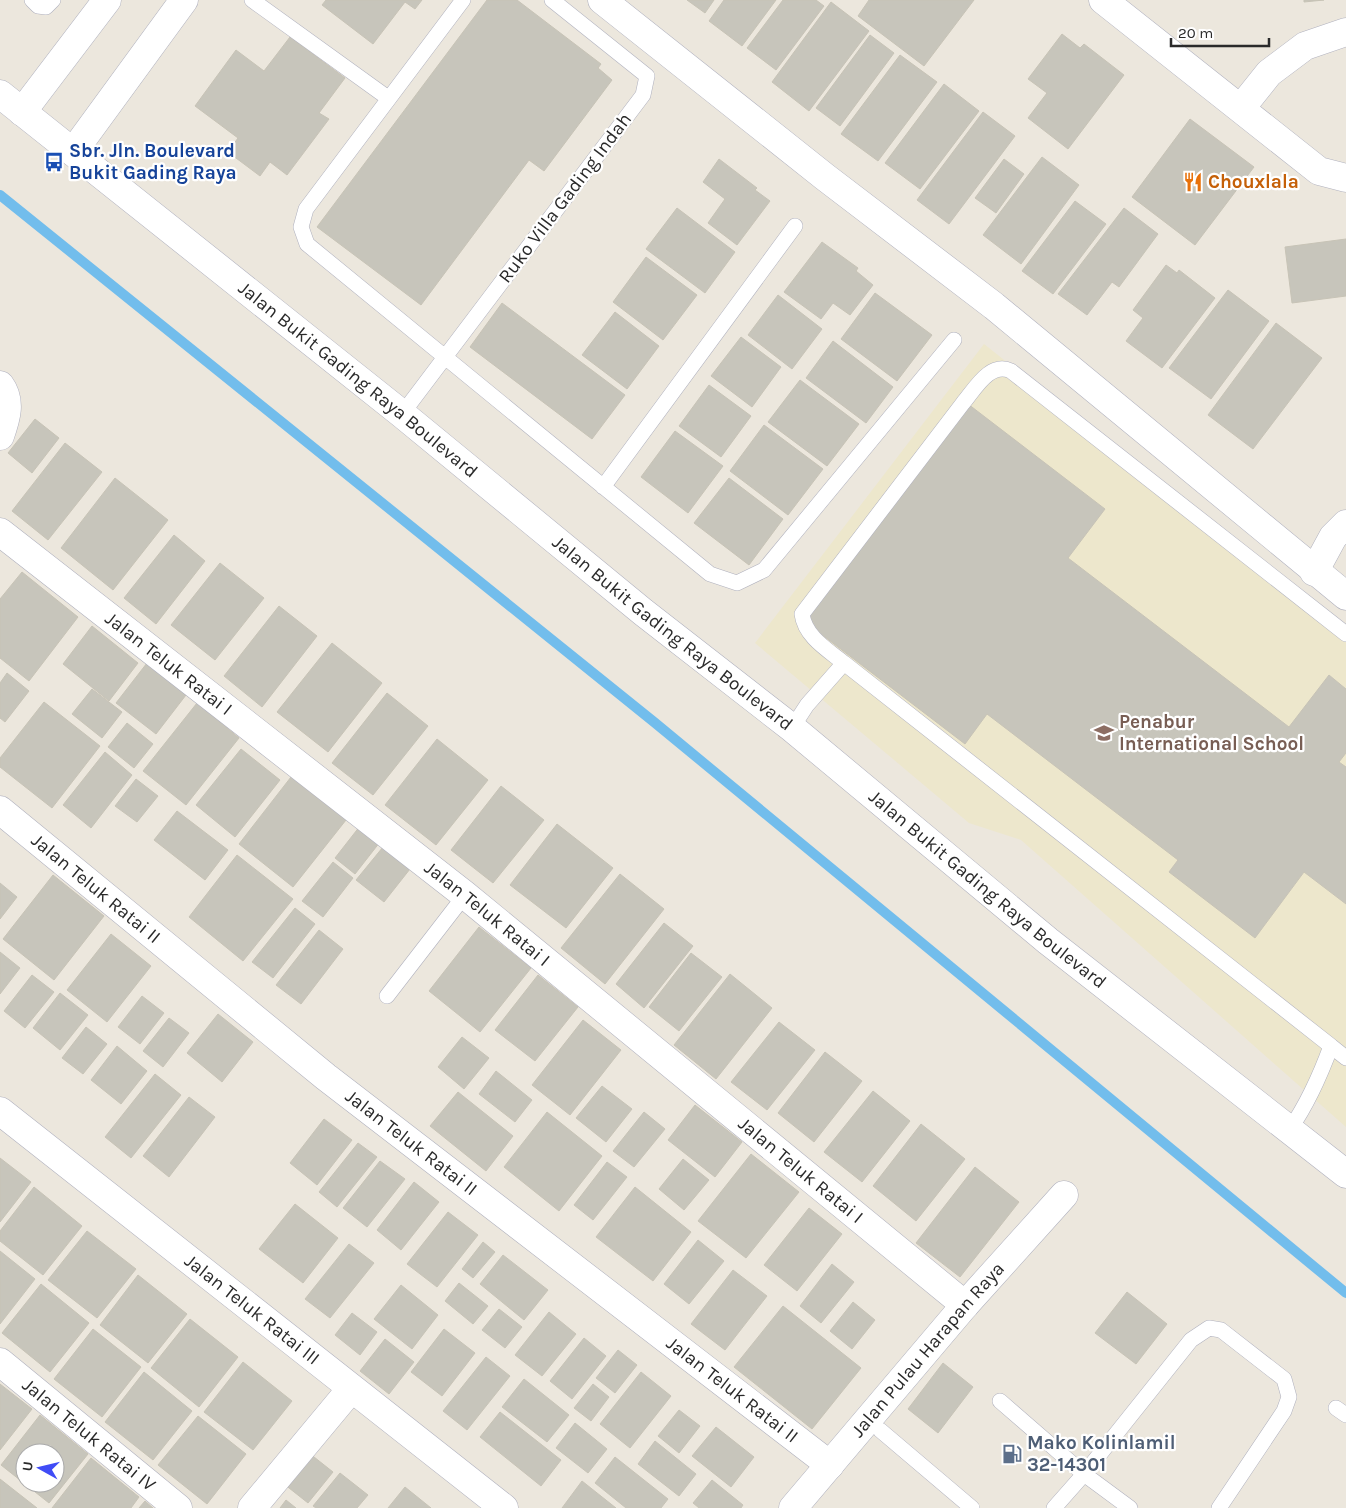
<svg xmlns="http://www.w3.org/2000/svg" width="1346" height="1508" font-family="Karla,sans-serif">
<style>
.education{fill:#ede7cc}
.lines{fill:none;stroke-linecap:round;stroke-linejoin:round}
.stream{stroke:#72bdec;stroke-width:10}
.building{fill:#c7c5bb;stroke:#c7c3b6;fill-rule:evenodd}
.service-casing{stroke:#b0b1be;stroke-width:16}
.minor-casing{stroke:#b0b1be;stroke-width:29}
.tertiary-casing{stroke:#b0b1be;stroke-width:29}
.service{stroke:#fff;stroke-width:15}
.minor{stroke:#fff;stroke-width:28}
.tertiary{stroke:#fff;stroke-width:28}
.labels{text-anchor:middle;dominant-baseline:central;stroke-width:4.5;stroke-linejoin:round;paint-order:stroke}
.transit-label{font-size:19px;font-weight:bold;fill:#164399;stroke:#fff;text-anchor:start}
.food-label{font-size:19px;font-weight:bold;fill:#c56008;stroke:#fff;text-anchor:start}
.street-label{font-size:19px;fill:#2a2a2a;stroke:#fff}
.education-label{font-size:19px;font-weight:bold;fill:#785e54;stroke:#fff;text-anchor:start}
.service-label{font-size:19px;font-weight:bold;fill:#4e5e75;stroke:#fff;text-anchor:start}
</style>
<rect width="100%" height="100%" fill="#ece7dd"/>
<path class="education" d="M984,344L1346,632V1127L1021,840L969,823L755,643Z"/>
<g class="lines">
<path class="stream" d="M0,195L654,722L1346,1293"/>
</g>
<path class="building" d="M326,0H422L415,9L405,2L373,44L322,5Z
M487,0H517L601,64L598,68L612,80L544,171L529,160L421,305L317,227Z
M687,0H714L705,13Z
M724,0H776L742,46L709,21Z
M783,0H816L824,6L776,70L747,48Z
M869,0H974L924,66L858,16Z
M1304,0H1324L1304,2Z
M831,2L869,31L809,111L772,82Z
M1062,34L1080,48L1084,44L1124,75L1068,149L1028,118L1047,93L1028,79Z
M870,35L894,53L840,126L816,108Z
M290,37L345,78L319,113L329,119L287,175L270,162L260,176L228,152L238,138L195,106L236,50L264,71Z
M900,55L937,82L878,161L841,134Z
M944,84L979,111L920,189L885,163Z
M983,112L1015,136L949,224L917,200Z
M1190,119L1254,167L1195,245L1132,197Z
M1042,157L1079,185L1021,264L983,235Z
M719,159L757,188L755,190L770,201L737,245L708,223L725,199L703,182Z
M1004,159L1024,174L996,213L975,198Z
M1075,201L1106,224L1053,294L1022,271Z
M677,208L735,252L705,293L646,249Z
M1124,208L1158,234L1119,287L1112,282L1087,315L1058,294Z
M1346,239V296L1292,303L1285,247Z
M822,242L858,268L856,271L873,285L850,315L833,303L821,319L784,292Z
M646,257L697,295L663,340L613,302Z
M1166,265L1177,273L1179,270L1215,298L1162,368L1126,341L1143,318L1133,310Z
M1228,290L1269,321L1211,399L1169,368Z
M875,293L932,335L897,381L841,339Z
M778,295L822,329L792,369L748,335Z
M502,303L625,395L592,439L470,347Z
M615,312L659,346L627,389L582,355Z
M1276,323L1322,358L1253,449L1208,415Z
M741,337L781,367L752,407L711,376Z
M833,341L893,387L866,423L806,378Z
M800,380L859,424L827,466L768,422Z
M709,385L751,416L721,457L679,426Z
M968,404L1105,509L1068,558L1289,727L1329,675L1346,689V753L1339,762L1346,767V904L1304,872L1255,938L1169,872L1178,860L987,714L965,744L804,621Z
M35,419L59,438L32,473L8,453Z
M764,425L823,469L788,515L730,471Z
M675,431L723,466L688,513L641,477Z
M65,443L102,472L48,540L12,511Z
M115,478L168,520L113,590L61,548Z
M729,478L783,519L749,565L694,523Z
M174,535L205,561L156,624L124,598Z
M220,563L264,598L215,660L171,625Z
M22,572L78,617L29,681L0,658V599Z
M279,606L317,636L262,707L224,676Z
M92,626L138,663L109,701L63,664Z
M332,643L382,683L328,752L277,712Z
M147,663L186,695L156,734L116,703Z
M7,673L29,691L5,722L0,718V683Z
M92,689L122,712L102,738L72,714Z
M387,693L428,726L373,795L332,763Z
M44,702L100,746L52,808L0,767V758Z
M197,703L239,738L186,805L143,771Z
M127,723L153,744L134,768L108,747Z
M437,739L488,780L436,845L385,805Z
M241,749L280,780L235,837L196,805Z
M105,752L132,775L91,828L63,805Z
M291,777L346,820L293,887L239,844Z
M136,779L158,796L137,822L115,806Z
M501,786L544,820L493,883L451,850Z
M177,811L228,850L205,880L154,840Z
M557,824L613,868L566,928L510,885Z
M360,826L380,842L355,874L335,858Z
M383,847L410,869L384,902L356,880Z
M237,855L293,899L243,961L189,917Z
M333,862L353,878L323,917L302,901Z
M620,874L664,909L605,984L561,948Z
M53,875L104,916L54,980L3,939Z
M0,883L17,897L0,919Z
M295,908L315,924L273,978L252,962Z
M664,923L693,946L644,1008L616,984Z
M479,927L531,968L480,1032L429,991Z
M319,930L343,949L301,1004L276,985Z
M111,934L151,966L107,1022L67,990Z
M0,952L20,968L0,994Z
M691,953L722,977L679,1031L649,1007Z
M730,974L772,1008L716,1079L674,1045Z
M32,975L54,992L25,1028L4,1011Z
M538,975L578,1007L535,1061L495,1030Z
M60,993L88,1015L60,1050L33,1028Z
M142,996L164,1013L140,1044L118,1027Z
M218,1014L253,1042L222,1082L187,1053Z
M169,1018L189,1033L163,1067L143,1051Z
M583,1020L621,1050L570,1115L532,1085Z
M779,1022L815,1050L767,1110L731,1082Z
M86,1027L107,1044L83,1074L62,1058Z
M462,1037L489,1058L464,1089L438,1067Z
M117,1046L147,1071L121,1104L91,1080Z
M825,1052L862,1081L814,1142L778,1113Z
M496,1071L532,1100L515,1122L479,1094Z
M155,1074L181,1095L131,1158L105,1137Z
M602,1086L632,1109L606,1142L576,1118Z
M873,1091L910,1121L862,1182L824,1152Z
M458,1092L513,1136L486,1171L430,1126Z
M189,1097L215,1117L169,1177L143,1156Z
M695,1105L742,1142L715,1177L668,1140Z
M547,1112L602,1156L559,1211L504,1167Z
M644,1112L665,1129L634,1167L613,1151Z
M324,1119L352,1140L317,1185L290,1163Z
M921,1124L965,1159L916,1221L873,1186Z
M358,1143L377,1157L337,1207L319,1192Z
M751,1154L799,1192L746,1258L698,1221Z
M0,1158L31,1182L0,1222Z
M683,1159L709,1180L684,1210L659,1189Z
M380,1161L405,1179L367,1227L343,1208Z
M607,1162L627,1177L593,1220L574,1205Z
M975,1167L1019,1202L960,1277L916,1243Z
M414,1182L439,1202L401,1250L377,1230Z
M34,1187L82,1226L43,1275L0,1241V1231Z
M635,1187L691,1232L653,1281L596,1237Z
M295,1204L338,1238L303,1283L259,1249Z
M809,1208L842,1234L797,1291L764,1265Z
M448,1212L478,1235L437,1287L407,1264Z
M87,1231L136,1269L97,1318L48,1280Z
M698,1240L724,1261L689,1304L664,1284Z
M483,1242L495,1252L473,1278L462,1269Z
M349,1244L374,1263L330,1318L305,1299Z
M0,1251L35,1279L0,1324Z
M503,1255L548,1290L524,1320L480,1284Z
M832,1264L854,1282L821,1323L800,1306Z
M733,1270L767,1296L725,1350L691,1324Z
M138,1275L187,1314L148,1363L100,1325Z
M459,1283L488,1306L473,1324L445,1301Z
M41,1284L89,1323L50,1372L2,1333Z
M401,1285L438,1315L412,1349L374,1319Z
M1127,1292L1167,1324L1136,1364L1095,1333Z
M853,1302L875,1320L852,1349L830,1331Z
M783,1306L861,1368L812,1429L734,1367Z
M499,1309L522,1327L505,1348L482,1330Z
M549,1312L576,1334L542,1376L515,1355Z
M352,1313L377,1332L360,1355L335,1335Z
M190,1319L238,1357L199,1407L151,1368Z
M93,1329L141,1367L102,1417L54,1379Z
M444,1329L475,1353L442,1396L411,1372Z
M584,1338L606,1356L572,1399L550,1381Z
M385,1339L414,1362L389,1394L360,1371Z
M618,1350L637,1365L615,1393L596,1378Z
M486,1357L510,1376L467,1430L443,1411Z
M243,1362L292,1401L253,1450L204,1412Z
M943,1363L973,1387L938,1433L908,1409Z
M144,1372L192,1411L153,1460L105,1422Z
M641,1372L671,1396L630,1448L600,1424Z
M524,1379L569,1415L547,1442L502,1407Z
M0,1384L32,1409L0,1450Z
M593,1384L609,1397L591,1421L574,1408Z
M679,1410L700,1426L679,1453L658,1436Z
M500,1412L561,1460L541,1486L480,1437Z
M40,1415L88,1454L49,1503L1,1465ZM25,1453H55V1483H25Z
M198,1416L246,1454L207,1504L158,1465Z
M575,1423L607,1449L588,1473L556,1448Z
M716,1427L754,1457L731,1487L692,1456Z
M655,1441L696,1474L679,1496L638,1464Z
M309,1453L333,1472L308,1503L284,1484Z
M615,1457L668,1499L661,1508H626L595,1483Z
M91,1458L139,1497L131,1508H52Z
M340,1473L368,1495L357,1508H316L313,1506Z
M0,1479L37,1508H0Z
M712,1480L743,1505L741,1508H699L693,1503Z
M582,1481L616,1508H562Z
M405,1487L431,1508H388Z
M286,1500L296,1508H280Z
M145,1501L153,1508H139Z"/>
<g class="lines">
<defs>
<path id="service" d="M32,0L38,6L46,7L53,0
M252,0L388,98
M463,0L306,209L301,227L307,244L710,574L737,583L764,570L954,340
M402,414L643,95L647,76L552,0
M603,487L795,226
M792,728L807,705L844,663
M387,996L465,895
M1331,1046L1346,1058
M1290,1129C1308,1103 1320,1076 1331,1046L844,663C828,650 805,637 802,614L963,403C975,389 990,361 1011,371L1346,634
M1000,1401L1084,1474L1130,1508
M1336,1408L1346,1415
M880,1430L972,1508
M1054,1508L1084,1474L1191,1340L1209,1328L1221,1330L1284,1379L1289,1397L1284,1411L1219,1508"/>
<g id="minor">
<path d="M602,0L825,177L994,306L1346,596"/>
<path d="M1103,0L1319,171L1346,178"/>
<path d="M1241,108L1269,73L1305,46L1346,32"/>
<path d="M22,112L107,0"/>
<path d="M73,152L184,0"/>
<path d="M0,385C12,401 6,419 0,436"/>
<path id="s1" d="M0,532L465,895L965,1305"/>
<path d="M1314,572L1333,537L1346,524"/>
<path id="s2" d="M0,810L326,1077L830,1465"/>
<path id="s3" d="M0,1111L504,1508"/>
<path id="s4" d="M0,1362L178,1508"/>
<path d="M252,1508L351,1389"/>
<path id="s5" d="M793,1508L965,1305L1064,1195"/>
</g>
<g id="tertiary">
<path id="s6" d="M0,94L402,414L643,612L792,728L1048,941L1346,1174"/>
</g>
</defs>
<use href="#service" class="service-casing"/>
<use href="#minor" class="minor-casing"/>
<use href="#tertiary" class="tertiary-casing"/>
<use href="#service" class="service"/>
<use href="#minor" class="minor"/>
<use href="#tertiary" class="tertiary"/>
</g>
<defs>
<symbol id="bus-bare" viewBox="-9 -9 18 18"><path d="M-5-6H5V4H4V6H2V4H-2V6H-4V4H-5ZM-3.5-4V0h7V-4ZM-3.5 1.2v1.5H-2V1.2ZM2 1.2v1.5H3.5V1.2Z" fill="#1a4fb4" stroke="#fff" stroke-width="2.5" paint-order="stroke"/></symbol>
<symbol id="restaurant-bare" viewBox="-9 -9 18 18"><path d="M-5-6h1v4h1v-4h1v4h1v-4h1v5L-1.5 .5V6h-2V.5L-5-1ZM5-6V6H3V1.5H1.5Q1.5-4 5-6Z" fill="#e8710a" stroke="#fff" stroke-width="2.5" paint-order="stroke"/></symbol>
<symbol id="school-bare" viewBox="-9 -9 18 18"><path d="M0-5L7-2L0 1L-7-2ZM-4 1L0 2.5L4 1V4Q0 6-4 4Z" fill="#8d6e63" stroke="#fff" stroke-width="2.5" paint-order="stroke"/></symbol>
<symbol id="fuel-bare" viewBox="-9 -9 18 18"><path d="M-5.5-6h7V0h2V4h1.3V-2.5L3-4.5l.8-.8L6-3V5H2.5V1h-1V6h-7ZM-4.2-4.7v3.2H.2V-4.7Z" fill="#5c6f8a" stroke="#fff" stroke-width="2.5" paint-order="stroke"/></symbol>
</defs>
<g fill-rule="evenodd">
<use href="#bus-bare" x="40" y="148" width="28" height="28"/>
<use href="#restaurant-bare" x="1179" y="168" width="28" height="28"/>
<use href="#school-bare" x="1090" y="719" width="28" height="28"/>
<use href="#fuel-bare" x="998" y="1440" width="28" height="28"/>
</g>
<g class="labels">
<g class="transit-label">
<text x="69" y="151">Sbr. Jln. Boulevard<tspan x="69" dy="22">Bukit Gading Raya</tspan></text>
</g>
<g class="food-label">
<text x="1208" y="182">Chouxlala</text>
</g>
<g class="street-label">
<text transform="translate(565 198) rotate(-53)">Ruko Villa Gading Indah</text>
<text stroke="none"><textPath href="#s6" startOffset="458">Jalan Bukit Gading Raya Boulevard</textPath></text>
<text stroke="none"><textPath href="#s6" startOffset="862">Jalan Bukit Gading Raya Boulevard</textPath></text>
<text stroke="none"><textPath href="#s1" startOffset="214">Jalan Teluk Ratai I</textPath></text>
<text stroke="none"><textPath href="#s2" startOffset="124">Jalan Teluk Ratai II</textPath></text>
<text stroke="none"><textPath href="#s6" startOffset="1268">Jalan Bukit Gading Raya Boulevard</textPath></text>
<text stroke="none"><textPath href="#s1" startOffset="619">Jalan Teluk Ratai I</textPath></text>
<text stroke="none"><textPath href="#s2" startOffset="529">Jalan Teluk Ratai II</textPath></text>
<text stroke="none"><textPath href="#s1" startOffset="1024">Jalan Teluk Ratai I</textPath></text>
<text stroke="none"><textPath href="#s3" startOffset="321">Jalan Teluk Ratai III</textPath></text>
<text stroke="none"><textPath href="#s5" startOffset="208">Jalan Pulau Harapan Raya</textPath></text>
<text stroke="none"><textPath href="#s2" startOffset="934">Jalan Teluk Ratai II</textPath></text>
<text stroke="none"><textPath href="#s4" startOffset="115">Jalan Teluk Ratai IV</textPath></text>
</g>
<g class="education-label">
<text x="1119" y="722">Penabur<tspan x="1119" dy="22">International School</tspan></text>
</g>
<g class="service-label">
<text x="1027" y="1443">Mako Kolinlamil<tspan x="1027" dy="22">32-14301</tspan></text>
</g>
</g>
<g transform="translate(40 1468) rotate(278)"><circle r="24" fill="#ffffff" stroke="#aaaaaa"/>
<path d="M0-4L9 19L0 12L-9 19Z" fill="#404cf6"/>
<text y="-8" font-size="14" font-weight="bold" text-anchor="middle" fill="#2a2a2a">U</text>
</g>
<path d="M1171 38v8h98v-8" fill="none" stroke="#2a2a2a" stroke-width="2.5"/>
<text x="1178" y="38" font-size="15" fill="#2a2a2a" stroke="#ffffff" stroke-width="4" paint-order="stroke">20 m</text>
</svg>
